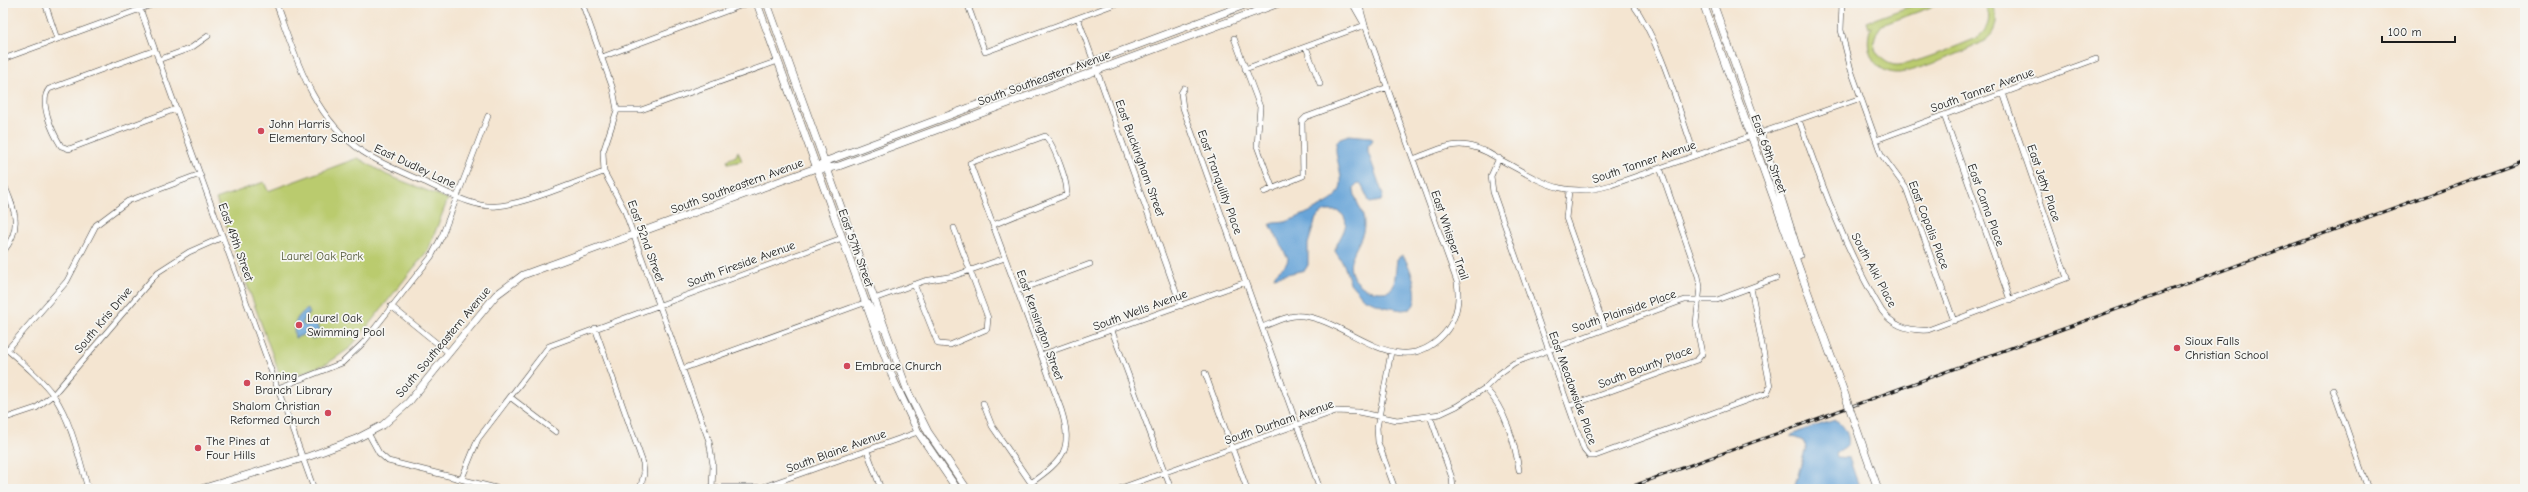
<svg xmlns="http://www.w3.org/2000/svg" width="2528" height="492" font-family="'Comic Neue',sans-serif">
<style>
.green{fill:#bacb6e;stroke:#6b7445}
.water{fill:#67a4d8;stroke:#42607a}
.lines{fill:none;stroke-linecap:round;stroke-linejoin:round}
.minor-casing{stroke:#3c3a37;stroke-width:6}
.major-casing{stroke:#3c3a37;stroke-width:8}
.minor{stroke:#fff;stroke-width:5}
.major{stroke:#fff;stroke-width:7}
.rail-casing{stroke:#1c1c1c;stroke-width:3}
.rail{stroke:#f6f6f2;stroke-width:1.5;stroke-dasharray:4.5;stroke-linecap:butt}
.major-bridge-casing{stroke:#3c3a37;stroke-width:8;stroke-linecap:butt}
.major-bridge{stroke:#fff;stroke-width:7}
.poi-dot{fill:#d1495b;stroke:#f6f6f2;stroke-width:1.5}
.labels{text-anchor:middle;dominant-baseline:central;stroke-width:3.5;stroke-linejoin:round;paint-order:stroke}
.street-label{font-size:12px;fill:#1c1c1c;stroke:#f6f6f2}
.poi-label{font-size:12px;fill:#1c1c1c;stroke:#f6f6f2;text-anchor:start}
.park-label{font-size:12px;fill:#535939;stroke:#f6f6f2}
</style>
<rect width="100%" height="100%" fill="#f6f6f2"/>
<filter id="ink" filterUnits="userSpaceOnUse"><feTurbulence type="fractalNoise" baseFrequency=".025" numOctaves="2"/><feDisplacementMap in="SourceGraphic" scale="8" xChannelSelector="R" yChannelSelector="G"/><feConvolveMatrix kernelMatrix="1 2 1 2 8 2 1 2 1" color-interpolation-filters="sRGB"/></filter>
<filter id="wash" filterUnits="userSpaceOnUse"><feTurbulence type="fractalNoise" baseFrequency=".012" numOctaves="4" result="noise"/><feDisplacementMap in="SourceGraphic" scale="16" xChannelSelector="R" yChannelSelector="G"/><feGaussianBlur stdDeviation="0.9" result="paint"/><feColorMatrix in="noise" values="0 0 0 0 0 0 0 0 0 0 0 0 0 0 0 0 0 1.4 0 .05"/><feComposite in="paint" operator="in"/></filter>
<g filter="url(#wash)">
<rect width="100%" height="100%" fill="#f4e5d1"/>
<path class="green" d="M1919,3H1942L1882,25C1876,32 1872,41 1876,51C1880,58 1887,64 1895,65C1908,67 1962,44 1977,38C1989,29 1993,15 1983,3H1992C1998,14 1998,28 1989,37C1981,47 1913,72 1899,73C1873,74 1863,47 1871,27L1868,28L1866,22Z
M738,151L742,161L728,164L727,160L736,156Z
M358,158L387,175L448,199L428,250L350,348L328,363L282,381L216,199L264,182L268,191Z"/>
<path class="water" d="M1349,135L1371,137L1373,140L1368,146V152L1383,195L1381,201L1370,203L1361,184L1358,183L1354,187C1353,200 1365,212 1364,225C1364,246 1334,265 1363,287C1370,292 1381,293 1389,291L1394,285L1397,259L1402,255C1410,263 1423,301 1410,309L1402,310L1385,307L1363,298L1350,283L1344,265L1335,251C1337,237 1356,223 1338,211H1325L1316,218L1308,244V265L1305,270L1274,277C1276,269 1287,268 1288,259L1270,224C1275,222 1280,223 1285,222C1295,219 1326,205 1333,199C1354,182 1326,151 1340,138Z
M308,309L310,314L305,316L302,324L306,326L315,320L321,336L311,339L308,333L295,338C292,326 296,315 308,309Z
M1835,420C1843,423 1852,438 1847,446C1845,449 1839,451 1836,454L1837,457L1849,458L1860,489H1794L1806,447L1803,441L1791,436L1800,431Z"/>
</g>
<g filter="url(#ink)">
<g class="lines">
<defs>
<path id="minor" d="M45,3L57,39
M138,3L314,489
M276,3C296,58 312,117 363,152C383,165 407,174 429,184C449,193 474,208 497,206C526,204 575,182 604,172
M582,3L613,89L617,110L603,152L604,172L624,209L709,441L713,465L712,489
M967,3L985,52L1118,3
M1352,3L1364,24
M1632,3C1661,42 1678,108 1695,155
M1842,3L1841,30L1851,70L1881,154L1906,188L1954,321
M1078,18L1181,306
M1234,38L1260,107L1257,146L1273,189
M1306,47L1320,84
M155,50L49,89C38,102 53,133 61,146L69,149L176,109
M602,57L748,3
M3,59L157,3
M158,60L191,48L208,36
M1245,69L1365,25
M1184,88L1181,93L1183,108L1320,489
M617,110H641L778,61
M1944,115L2010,300
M1799,120C1822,185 1846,252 1882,311C1893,326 1910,331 1928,330L2067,278L2003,93
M1876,140L2096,59
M1499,158L1491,176L1493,192L1584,450L1589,456H1595L1767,393L1770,386L1751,288
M1413,159C1428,154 1444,145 1460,145C1473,145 1486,151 1497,158C1540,180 1561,200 1611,185L1861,98
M3,182C14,209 24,226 3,252
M1569,191L1566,218L1605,328
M1264,192L1303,176L1302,121L1306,117L1388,87
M993,225L1066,195C1070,185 1053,143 1045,136L970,163L1061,409C1074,450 1063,460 1031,483
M914,284L938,344L950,345L987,329L988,318L954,228
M1017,291L1090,264
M874,299L924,281L954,276L1005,258
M391,306L449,353
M1262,327C1275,322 1289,314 1303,316C1350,321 1399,384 1444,334C1457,319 1460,301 1457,282L1365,25L1359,3
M595,328L643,463L644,474L640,489
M1112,331L1171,489
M3,346C21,362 40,377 54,396C72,423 79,458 88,489
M7,350L67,281L96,225L128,201L200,174
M1391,352L1377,428L1378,442L1395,489
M1041,355L1246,282
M682,369L864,303
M1205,373L1247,489
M278,388L342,363L363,343L431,257L442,236L488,116
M1485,388C1505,408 1515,443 1519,470
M2333,390L2368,489
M510,397L556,432
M983,403L992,426L1035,489
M1569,406L1697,360L1702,354L1696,323L1700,287L1698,276L1660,168
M1430,416L1452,478L1453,489
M3,419L36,408L53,395L158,272L189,252L223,237
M368,433L379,453L388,461L500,489
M867,451L881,489
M462,478L478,439L549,346L842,238
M781,482L784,489
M713,487H763L918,432
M1121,488L1336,411L1358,412L1397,420L1440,414L1457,406L1485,388L1499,374L1514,363L1676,303L1685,300H1717L1776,278"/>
<path id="major" d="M757,3L894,381L918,432L957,489
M767,3L908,392L928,432L967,489
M1703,3L1844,392
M1713,3L1765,147L1799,255
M823,169L839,166L1279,3
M868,304L879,327
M1854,421L1878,489
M201,489L310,456L356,439L383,425L408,403L496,295L523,275L816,168L824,162L1250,3"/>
</defs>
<use href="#minor" class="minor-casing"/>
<use href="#major" class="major-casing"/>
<use href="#minor" class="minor"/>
<use href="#major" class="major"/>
<defs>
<path id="rail" d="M1625,489L2525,160"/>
</defs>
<use href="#rail" class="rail-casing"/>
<use href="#rail" class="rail"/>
<defs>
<path id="major-bridge" d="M1844,392L1854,421"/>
</defs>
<use href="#major-bridge" class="major-bridge-casing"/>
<use href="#major-bridge" class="major-bridge"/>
</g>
</g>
<g class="poi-dot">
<circle cx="261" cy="131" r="4"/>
<circle cx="299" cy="325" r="4"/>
<circle cx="2177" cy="348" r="4"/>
<circle cx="847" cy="366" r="4"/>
<circle cx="247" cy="383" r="4"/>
<circle cx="328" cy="413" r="4"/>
<circle cx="198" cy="448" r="4"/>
</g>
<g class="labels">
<g class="street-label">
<text transform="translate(1044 78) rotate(-20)">South Southeastern Avenue</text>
<text transform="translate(1982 90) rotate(-20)">South Tanner Avenue</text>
<text transform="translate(1769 154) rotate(70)">East 69th Street</text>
<text transform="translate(1140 158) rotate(70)">East Buckingham Street</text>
<text transform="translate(1644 162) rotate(-19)">South Tanner Avenue</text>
<text transform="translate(415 166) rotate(25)">East Dudley Lane</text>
<text transform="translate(1220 182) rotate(70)">East Tranquility Place</text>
<text transform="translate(2044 183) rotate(71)">East Jetty Place</text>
<text transform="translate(737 186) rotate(-20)">South Southeastern Avenue</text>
<text transform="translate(1986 205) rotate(70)">East Cama Place</text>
<text transform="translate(1929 225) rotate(69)">East Copalis Place</text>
<text transform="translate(1450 235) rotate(71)">East Whisper Trail</text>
<text transform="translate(646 241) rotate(70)">East 52nd Street</text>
<text transform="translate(236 242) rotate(70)">East 49th Street</text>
<text transform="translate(856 248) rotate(70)">East 57th Street</text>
<text transform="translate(741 264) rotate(-20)">South Fireside Avenue</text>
<text transform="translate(1874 270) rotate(62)">South Alki Place</text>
<text transform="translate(1140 310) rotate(-20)">South Wells Avenue</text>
<text transform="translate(1624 311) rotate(-19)">South Plainside Place</text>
<text transform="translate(103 320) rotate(-50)">South Kris Drive</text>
<text transform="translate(1040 325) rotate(70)">East Kensington Street</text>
<text transform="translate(443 342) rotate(-50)">South Southeastern Avenue</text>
<text transform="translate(1645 367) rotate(-21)">South Bounty Place</text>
<text transform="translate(1573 388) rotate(70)">East Meadowside Place</text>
<text transform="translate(1279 422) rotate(-19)">South Durham Avenue</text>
<text transform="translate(836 451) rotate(-20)">South Blaine Avenue</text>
</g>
<g class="poi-label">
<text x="269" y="124">John Harris<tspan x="269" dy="14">Elementary School</tspan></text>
<text x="307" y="318">Laurel Oak<tspan x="307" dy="14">Swimming Pool</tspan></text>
<text x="2185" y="341">Sioux Falls<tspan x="2185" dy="14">Christian School</tspan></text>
<text x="855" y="366">Embrace Church</text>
<text x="255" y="376">Ronning<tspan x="255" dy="14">Branch Library</tspan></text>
<text x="320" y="406" text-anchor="end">Shalom Christian<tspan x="320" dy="14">Reformed Church</tspan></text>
<text x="206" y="441">The Pines at<tspan x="206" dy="14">Four Hills</tspan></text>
</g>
<g class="park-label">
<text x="322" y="256">Laurel Oak Park</text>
</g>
</g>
<rect width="2528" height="492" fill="none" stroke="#f6f6f2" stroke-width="16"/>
<path d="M2382 36v6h73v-6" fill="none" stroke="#1c1c1c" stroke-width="2"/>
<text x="2388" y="36" font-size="12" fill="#1c1c1c" stroke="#f6f6f2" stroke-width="3" paint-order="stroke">100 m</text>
</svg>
